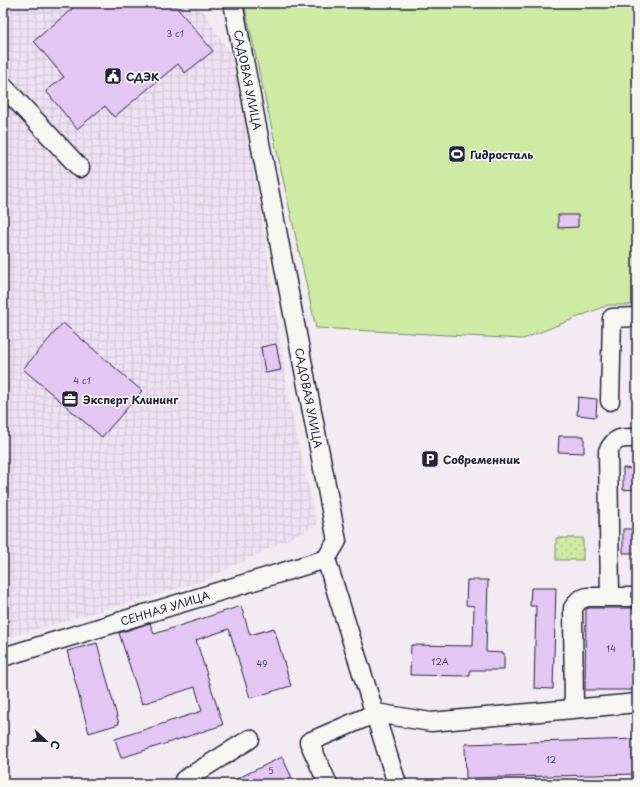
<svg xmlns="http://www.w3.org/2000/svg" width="640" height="787" font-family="'Playpen Sans',sans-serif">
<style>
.industrial{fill:url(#industrial-grid)}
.grass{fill:#cdeba2;stroke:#78866e}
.park{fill:url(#park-dots);stroke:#78866e}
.building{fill:#e4c6f4;stroke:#22223b}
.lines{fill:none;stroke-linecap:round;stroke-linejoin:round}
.minor-casing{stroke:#22223b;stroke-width:21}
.minor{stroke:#f6f6f2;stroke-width:18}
.labels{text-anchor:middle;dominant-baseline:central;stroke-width:3.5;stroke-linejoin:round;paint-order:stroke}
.number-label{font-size:9px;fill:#524b69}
.poi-label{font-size:11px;font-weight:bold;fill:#22223b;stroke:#f6f6f2;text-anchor:start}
.street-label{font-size:11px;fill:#22223b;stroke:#f6f6f2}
</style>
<defs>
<pattern id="industrial-grid" width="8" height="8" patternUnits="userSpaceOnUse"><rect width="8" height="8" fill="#eee1f3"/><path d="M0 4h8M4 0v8" fill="none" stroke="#ccc1d1"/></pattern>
<pattern id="park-dots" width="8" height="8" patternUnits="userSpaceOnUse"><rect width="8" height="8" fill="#cdeba2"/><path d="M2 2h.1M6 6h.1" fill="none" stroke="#b0c98c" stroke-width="1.8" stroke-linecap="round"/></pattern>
</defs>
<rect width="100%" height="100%" fill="#f2ecf2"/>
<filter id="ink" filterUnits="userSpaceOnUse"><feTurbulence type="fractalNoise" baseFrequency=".025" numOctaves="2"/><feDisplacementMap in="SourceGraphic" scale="8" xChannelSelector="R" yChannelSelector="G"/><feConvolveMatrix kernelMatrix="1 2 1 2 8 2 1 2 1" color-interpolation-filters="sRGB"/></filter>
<g filter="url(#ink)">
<path class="industrial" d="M3,3H198L239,67L290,406L317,525L203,581L3,639Z"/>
<path class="grass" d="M244,3H637V305H608L523,339L316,328Z"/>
<path class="park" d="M556,538H583V560H556Z"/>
<path class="building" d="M79,3H173L213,51L185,73L178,64L114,117L105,106L77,129L46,91L64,77L34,41Z
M558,215H578V227L558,228Z
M63,323L142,391L102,437L23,369Z
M276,344L281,370L265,373L261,347Z
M578,397L597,399L596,417L577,415Z
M559,436H584V453L558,452Z
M623,468L637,469V489L623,490Z
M623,529H637V553H623Z
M467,580H488L486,652L504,653V670H470V676L410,675L411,645L473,646L474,606L466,605Z
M531,588H556L553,689L534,688L536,606H530Z
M241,606L250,635L274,628L291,686L250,698L229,629L196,640L223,725L121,758L115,739L202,711L195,687L142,704L119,633L150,623L154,634Z
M589,608H637V690H585L586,609Z
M97,643L119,724L89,733L67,651Z
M637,739V774L466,778L465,744Z
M282,757L295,784H226Z"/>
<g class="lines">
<defs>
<path id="minor" d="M233,3L337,541L326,559L397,784
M3,86L80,168
M610,401L612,318L637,317
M610,597L608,451C616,436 622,438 637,438
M3,657L326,559
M574,709L573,608L579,600L587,597H637
M186,784L184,780L250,739
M328,784L309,742L376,713L431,722L637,703"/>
</defs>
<use href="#minor" class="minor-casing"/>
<use href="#minor" class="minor"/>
</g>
</g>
<defs>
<symbol id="civic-square" viewBox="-11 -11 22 22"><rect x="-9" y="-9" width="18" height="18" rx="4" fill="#22223b" stroke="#f6f6f2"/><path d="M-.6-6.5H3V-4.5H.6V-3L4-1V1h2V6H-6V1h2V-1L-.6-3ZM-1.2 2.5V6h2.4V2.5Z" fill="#fff"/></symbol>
<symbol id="stadium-square" viewBox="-11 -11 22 22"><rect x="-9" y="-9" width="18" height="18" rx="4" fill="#22223b" stroke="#f6f6f2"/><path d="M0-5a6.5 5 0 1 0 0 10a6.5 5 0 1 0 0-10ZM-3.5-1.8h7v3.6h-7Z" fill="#fff"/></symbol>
<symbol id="office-square" viewBox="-11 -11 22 22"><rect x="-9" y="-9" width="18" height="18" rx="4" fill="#22223b" stroke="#f6f6f2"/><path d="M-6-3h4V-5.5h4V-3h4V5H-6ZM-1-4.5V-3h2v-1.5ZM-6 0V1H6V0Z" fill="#fff"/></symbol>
<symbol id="parking-square" viewBox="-11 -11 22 22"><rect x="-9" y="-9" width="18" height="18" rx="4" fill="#22223b" stroke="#f6f6f2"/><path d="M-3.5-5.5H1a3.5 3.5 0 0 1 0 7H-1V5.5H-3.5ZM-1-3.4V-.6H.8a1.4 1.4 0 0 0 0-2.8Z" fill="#fff"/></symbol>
</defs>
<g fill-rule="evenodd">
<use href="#civic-square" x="103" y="66" width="20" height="20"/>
<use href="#stadium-square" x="447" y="144" width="20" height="20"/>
<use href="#office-square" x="60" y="389" width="20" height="20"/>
<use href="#parking-square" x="420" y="449" width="20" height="20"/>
</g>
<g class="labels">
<g class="number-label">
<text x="175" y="33">3 с1</text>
<text x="82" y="380">4 с1</text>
<text x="611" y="648">14</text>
<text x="440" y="661">12А</text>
<text x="262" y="663">49</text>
<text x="551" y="759">12</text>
<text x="271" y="770">5</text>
</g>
<g class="poi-label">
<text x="126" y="76">СДЭК</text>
<text x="470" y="154">Гидросталь</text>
<text x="83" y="399">Эксперт Клининг</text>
<text x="443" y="459">Современник</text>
</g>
<g class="street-label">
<text transform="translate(248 80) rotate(79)">САДОВАЯ УЛИЦА</text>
<text transform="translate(309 398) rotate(79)">САДОВАЯ УЛИЦА</text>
<text transform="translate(165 608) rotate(-17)">СЕННАЯ УЛИЦА</text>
</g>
</g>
<rect width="640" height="787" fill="none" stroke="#f6f6f2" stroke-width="16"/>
<rect x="8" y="8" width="624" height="771" fill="none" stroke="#22223b" stroke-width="1.5" filter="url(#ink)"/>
<g transform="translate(46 741) rotate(112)" stroke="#f6f6f2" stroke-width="3" paint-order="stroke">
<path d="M0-3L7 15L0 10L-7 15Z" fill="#22223b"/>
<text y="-6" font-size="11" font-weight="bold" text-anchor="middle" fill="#22223b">С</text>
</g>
</svg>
